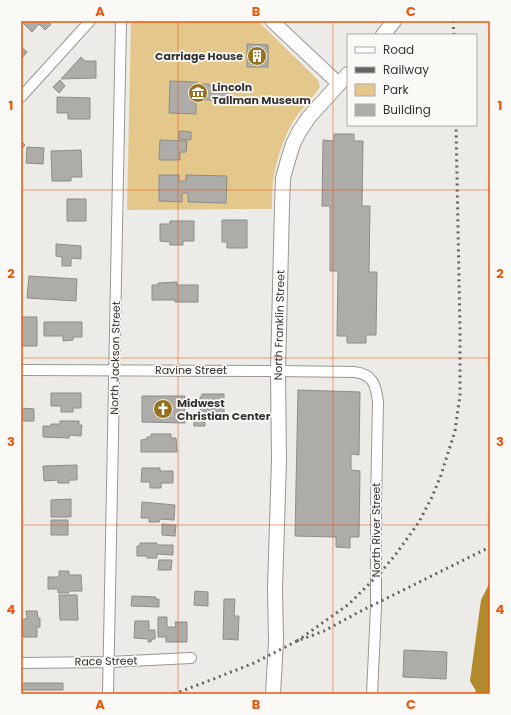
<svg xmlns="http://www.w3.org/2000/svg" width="511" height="715" font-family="Poppins,sans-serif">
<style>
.green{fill:#e4c88b}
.water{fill:#b18a2e}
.building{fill:#aeaca9;stroke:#8e8c88}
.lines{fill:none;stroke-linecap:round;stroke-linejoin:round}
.minor-casing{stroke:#999793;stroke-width:12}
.tertiary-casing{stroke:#999793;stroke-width:15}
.secondary-casing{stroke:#999793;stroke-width:16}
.minor{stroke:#fff;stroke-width:10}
.tertiary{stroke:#fff;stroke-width:13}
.secondary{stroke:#fff;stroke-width:14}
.rail{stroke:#646361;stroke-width:3;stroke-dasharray:2 4;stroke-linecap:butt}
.grid{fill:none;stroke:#e8590c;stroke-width:1;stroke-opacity:0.55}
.labels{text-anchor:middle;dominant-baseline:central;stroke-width:3.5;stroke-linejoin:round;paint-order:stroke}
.poi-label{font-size:11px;font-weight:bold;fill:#353433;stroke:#fbf9f5;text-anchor:start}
.street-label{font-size:11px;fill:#353433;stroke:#fbf9f5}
.neatline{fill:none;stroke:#e8590c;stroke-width:1.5}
.grid-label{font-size:13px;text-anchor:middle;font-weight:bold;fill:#e8590c}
</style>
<rect width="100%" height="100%" fill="#edebe7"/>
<path class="green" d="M131,21H258L318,80L320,87C312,99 301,109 293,122C283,139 276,161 273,181C272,190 272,199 272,209L127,210Z"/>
<path class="water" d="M490,582V694H473L476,691L470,681L481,600Z"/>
<path class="building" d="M21,21H48L51,24L45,30L39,24L32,32Z
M247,44L268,45V67H247Z
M21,47L27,52L21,59Z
M81,57L85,61H96V78L61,79Z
M60,80L65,86L59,93L53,87Z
M170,81L197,82V84H209V86H227V100H196V114L169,113Z
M57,97L90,98V119H68V113H57Z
M179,131L191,132V140L179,139Z
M334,134H354V141H363L362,206H370L369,272H377L376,335H366V343H347V336H337L338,271H330V206H322L323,140L334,141Z
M160,140L187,141L186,152H180V160H159Z
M21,141L25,145L21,150Z
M27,147L44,148L43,164L26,163Z
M81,150L82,177H71V181H52L51,151Z
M159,175H179V181H186V175L227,176L226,203L188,202V193H182V202L159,201Z
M67,199H86V221H67Z
M222,220H247V248H227V242H222Z
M170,221H194V241H183V245H170V242L160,241V224H170Z
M56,244L81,246V259L71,258V266H62V257L56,256Z
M29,276L77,279L76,301L27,298Z
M177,282V285H198V302H175V300H152V285H158V283Z
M22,317H37V346H21Z
M44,322H82V337H73V340L63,341V336H44Z
M298,390L360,392L359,455L351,454V470L360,471L359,537H350V548L336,547V537L295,536Z
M51,393H81V408H73V412H61V406H51Z
M202,394H224V414H205V411H200V397H202Z
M142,396H185V423L142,422Z
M21,408L34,409V421H21Z
M194,415H205V426H194Z
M60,421H79V425H82L81,436L70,435L69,438L43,437V426H51V424H60Z
M151,434H171V438H176L177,452H141V440L147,439V437H151Z
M77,465V480H69V483H58V480L44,481L43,466Z
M142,468H160V471H173V483H161V488H150V482H141Z
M71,499V517H51V500Z
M142,502L175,505L174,520L160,519L159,522H149V518H141Z
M51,520H68V535H51Z
M162,524L176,525L175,536L162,535Z
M140,543H157V545H173V555L157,554V558H147V556H137V546H140Z
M159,560H172L171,570H158Z
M59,571H69V575H81L82,591H69V593H58V589H48V577H59Z
M195,591L208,592V606L194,605Z
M59,595H77L78,620H60Z
M132,596L156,597L155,599H159V607L131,606Z
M224,599H235L234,616H239L238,640L223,639Z
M26,611H37L38,618H40V627H37V637H23L22,619H27Z
M158,617H167V627H176L175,622H187V642H166V637H158Z
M135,621H149V630H155V639H152L151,642H148V639L134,638Z
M404,650L447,652L446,679L403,677Z
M21,683H63V690H21Z"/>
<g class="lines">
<defs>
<path id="minor" d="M21,97L90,21
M21,370L278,371L354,372C373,374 376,385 378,402L376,502V608L372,694
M21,663L109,662L191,658
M108,694L121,21"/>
<path id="tertiary" d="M272,21L339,84"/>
<g id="secondary">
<path d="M383,35L394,21"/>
<path id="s1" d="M273,694L276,641L275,589L279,460L278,371L282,206L283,178L288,160L293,144L299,132L309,117L348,74"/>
</g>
</defs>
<use href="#minor" class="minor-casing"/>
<use href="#tertiary" class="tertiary-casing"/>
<use href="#secondary" class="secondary-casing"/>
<use href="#minor" class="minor"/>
<use href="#tertiary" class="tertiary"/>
<use href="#secondary" class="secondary"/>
<path class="rail" d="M453,21L454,35
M297,641L349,604L381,572L396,554L419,522L432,497L441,475L455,431L460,395V330L456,125
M174,694L216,678L254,663L297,641L324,631L359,612L490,547"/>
</g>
<path class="grid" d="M178,21V694M333,21V694M21,190H490M21,358H490M21,525H490"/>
<defs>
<symbol id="building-disc" viewBox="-11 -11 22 22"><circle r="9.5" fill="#95721b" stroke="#fbf9f5"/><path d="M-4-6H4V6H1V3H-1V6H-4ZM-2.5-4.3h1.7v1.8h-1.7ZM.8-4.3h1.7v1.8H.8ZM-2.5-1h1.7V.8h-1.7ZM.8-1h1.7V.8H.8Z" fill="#fff"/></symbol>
<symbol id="museum-disc" viewBox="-11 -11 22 22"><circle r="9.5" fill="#95721b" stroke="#fbf9f5"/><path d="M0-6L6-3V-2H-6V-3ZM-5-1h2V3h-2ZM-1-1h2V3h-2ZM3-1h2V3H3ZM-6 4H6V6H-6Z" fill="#fff"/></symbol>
<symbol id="church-disc" viewBox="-11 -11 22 22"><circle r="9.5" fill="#95721b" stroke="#fbf9f5"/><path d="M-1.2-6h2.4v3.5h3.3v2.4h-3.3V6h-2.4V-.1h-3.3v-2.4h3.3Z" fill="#fff"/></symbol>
</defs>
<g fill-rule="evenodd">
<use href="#building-disc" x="246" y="45" width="22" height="22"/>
<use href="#museum-disc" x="187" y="82" width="22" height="22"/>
<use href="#church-disc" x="152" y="398" width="22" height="22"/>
</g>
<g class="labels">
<g class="poi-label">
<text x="243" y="56" text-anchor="end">Carriage House</text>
<text x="212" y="87">Lincoln<tspan x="212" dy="13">Tallman Museum</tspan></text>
<text x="177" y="403">Midwest<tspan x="177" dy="13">Christian Center</tspan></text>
</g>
<g class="street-label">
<text stroke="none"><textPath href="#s1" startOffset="369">North Franklin Street</textPath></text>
<text transform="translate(115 358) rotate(-89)">North Jackson Street</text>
<text x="191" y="370">Ravine Street</text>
<text transform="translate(376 530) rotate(-90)">North River Street</text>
<text transform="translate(106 661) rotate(-1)">Race Street</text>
</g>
</g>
<rect width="511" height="715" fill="none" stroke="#fbf9f5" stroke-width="44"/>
<rect x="347" y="34" width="130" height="92" fill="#fbf9f5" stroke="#acaaa7"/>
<rect x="355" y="47" width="20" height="6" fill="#ffffff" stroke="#acaaa7"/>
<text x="383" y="54" font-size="12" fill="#353433">Road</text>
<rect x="355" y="67" width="20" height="6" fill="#646361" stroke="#acaaa7"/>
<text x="383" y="74" font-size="12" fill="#353433">Railway</text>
<rect x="355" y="84" width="20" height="12" fill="#e4c88b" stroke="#acaaa7"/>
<text x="383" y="94" font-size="12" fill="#353433">Park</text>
<rect x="355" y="104" width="20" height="12" fill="#aeaca9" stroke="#acaaa7"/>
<text x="383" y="114" font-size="12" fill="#353433">Building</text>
<rect x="22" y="22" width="467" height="671" class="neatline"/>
<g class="grid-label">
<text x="100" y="16">A</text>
<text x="256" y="16">B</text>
<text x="411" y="16">C</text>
<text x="11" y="110">1</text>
<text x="500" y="110">1</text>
<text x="11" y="278">2</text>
<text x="500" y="278">2</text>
<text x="11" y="446">3</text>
<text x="500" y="446">3</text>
<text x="11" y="614">4</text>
<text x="500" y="614">4</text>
<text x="100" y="709">A</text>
<text x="256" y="709">B</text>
<text x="411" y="709">C</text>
</g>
</svg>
